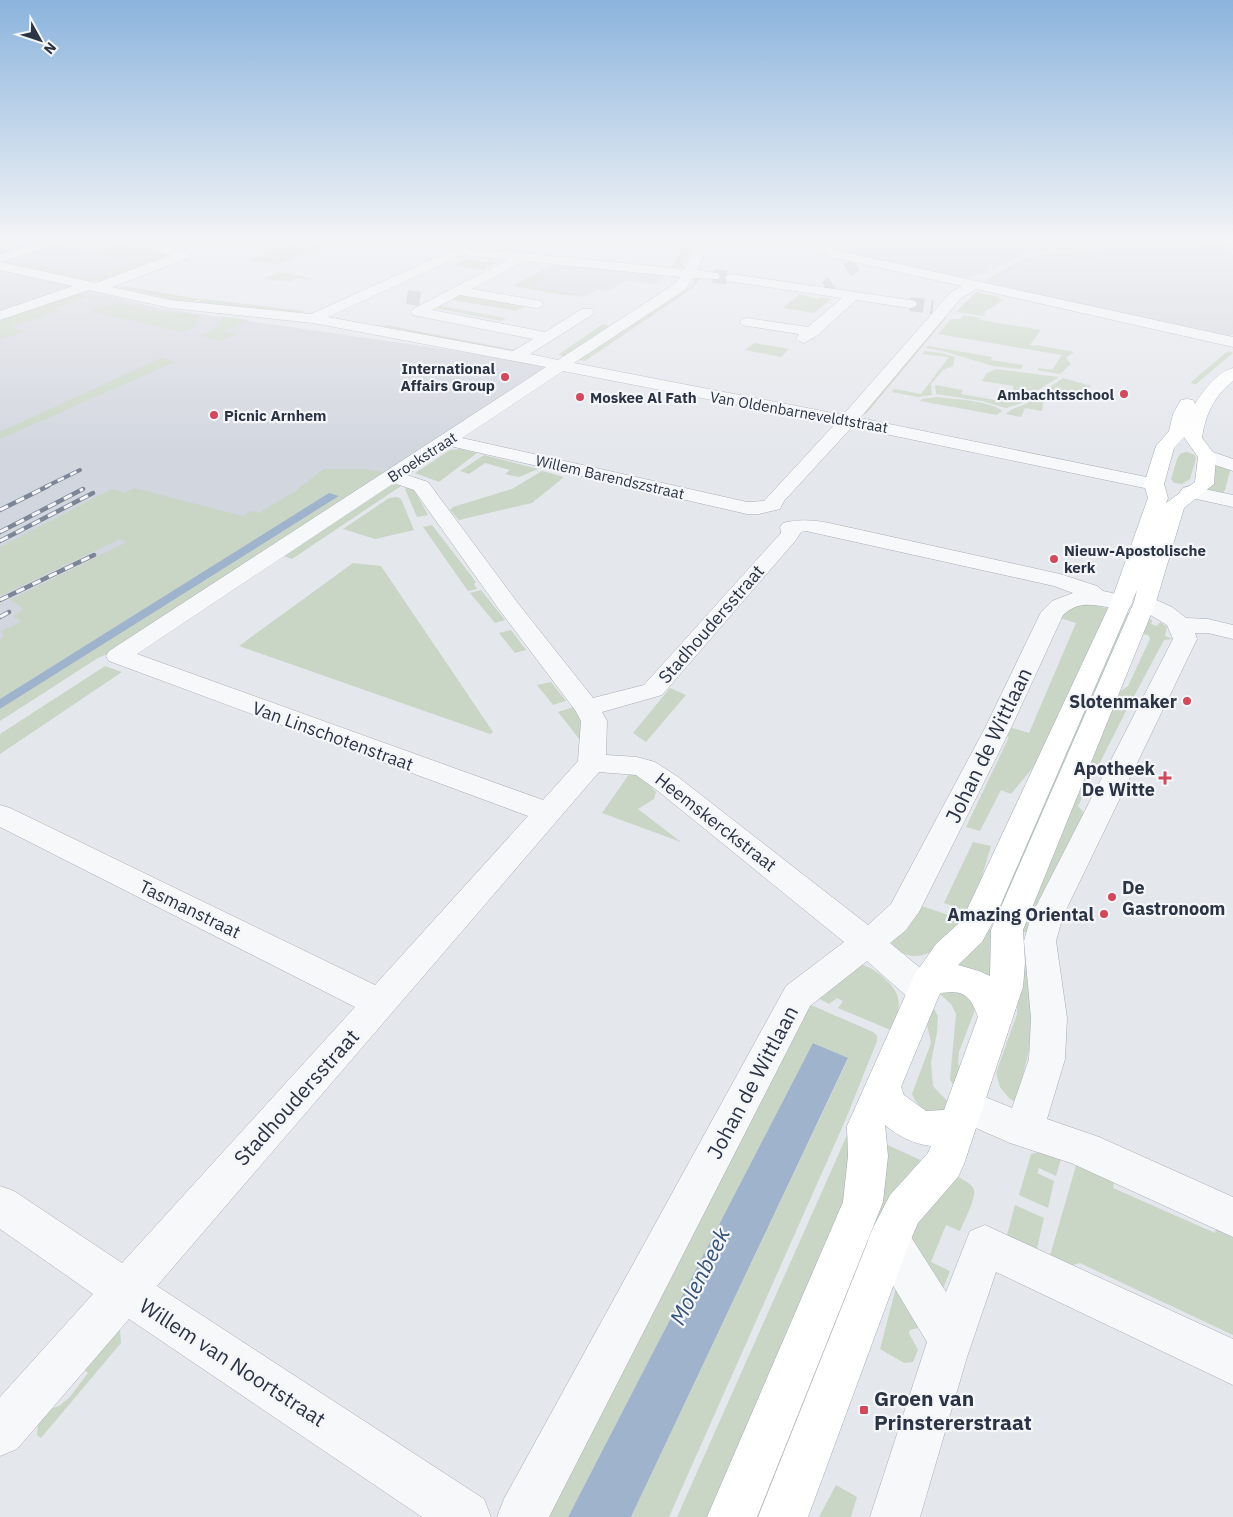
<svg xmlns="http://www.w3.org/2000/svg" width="1233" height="1517" font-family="'IBM Plex Sans',sans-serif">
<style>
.built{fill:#d2d6de}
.green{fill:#c9d6c5}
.water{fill:#9fb4cc}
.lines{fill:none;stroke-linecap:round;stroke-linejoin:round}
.minor-tunnel{stroke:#bfc3cb;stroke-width:14;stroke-dasharray:14 7;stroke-linecap:butt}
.minor-casing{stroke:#a9aeb7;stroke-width:1}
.major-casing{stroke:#a3abb8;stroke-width:1}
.minor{fill:#f7f8fa;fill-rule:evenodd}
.major{fill:#fff;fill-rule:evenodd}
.rail-far1-casing{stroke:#7d8696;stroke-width:4}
.rail-casing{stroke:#7d8696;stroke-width:4.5}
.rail-far1{stroke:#f4f6f9;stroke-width:2.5;stroke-dasharray:7;stroke-linecap:butt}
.rail{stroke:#f4f6f9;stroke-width:3;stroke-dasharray:9;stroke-linecap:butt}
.poi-dot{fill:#d1495b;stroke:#f4f6f9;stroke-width:2}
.labels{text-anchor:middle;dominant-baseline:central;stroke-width:4.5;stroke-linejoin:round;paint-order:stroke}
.far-poi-label{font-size:15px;font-weight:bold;fill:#2b3445;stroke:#f4f6f9;text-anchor:start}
.far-street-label{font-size:15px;fill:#2b3445;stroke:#f4f6f9}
.street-label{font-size:18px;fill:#2b3445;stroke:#f4f6f9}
.poi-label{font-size:18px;font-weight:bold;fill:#2b3445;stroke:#f4f6f9;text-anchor:end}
.near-street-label{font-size:21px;fill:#2b3445;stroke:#f4f6f9}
.near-poi-label{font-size:21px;font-weight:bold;fill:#2b3445;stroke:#f4f6f9;text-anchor:start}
.near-water-label{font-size:22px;font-style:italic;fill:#34527a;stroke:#f4f6f9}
</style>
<rect width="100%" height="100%" fill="#e4e7ec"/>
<path class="built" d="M0,238H73L54,245L142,264L77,287L158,308L561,366L380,480L330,470L0,679Z
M810,238H1059L1057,239L1066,242L1073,250L1045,251L1022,255L985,273L965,278L847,253Z
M1085,238H1192L1233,254V334L1227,337L1216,335L1133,315L983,283L1021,261L1031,257L1070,252L1103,251Z
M552,265L562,267L561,268L566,265L666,275L657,284L626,281L608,291L597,290L584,297L513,286Z"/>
<path class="green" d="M690,238H698L682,267H672Z
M303,239L330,244L276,265L249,260Z
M120,244L137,247L145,245L143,248L158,251L156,252L168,256L100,281L81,280L91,277H98L133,262L92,253Z
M1096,252L1097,253L1089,254L1095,259C1077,257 1046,253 1028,260C1015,265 1002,274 990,281L986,280C998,274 1009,266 1021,261C1044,251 1071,253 1096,252Z
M468,259L496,263L482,270L454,265Z
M21,261L82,275L74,277L37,271V269L15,264Z
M279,272L312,278H313L308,280L298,278L289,282L262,279Z
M535,275L546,277L530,286L586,296L564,295L513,286Z
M702,276L693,288L681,296L585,361L579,360L691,287L694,279L692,278Z
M122,286L199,299L190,304L119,287Z
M976,292L1001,297L998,299L1004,300L986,311L983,316L956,312Z
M75,293L89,296L53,309L58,311L10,327L26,331L0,340V320Z
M464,293L528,305L517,311L452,300Z
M800,294L818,299L820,297L831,299L814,313L783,308Z
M203,299L304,311L298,314L194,304Z
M125,304L154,311L200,315L194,327L182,332L90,311L101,307Z
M440,306L506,318L501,321L435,308Z
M964,315L981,318L980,320L1041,330L1030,345L1035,346L1036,345L1074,352L1066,358L1071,364L1060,374L1037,370L1039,368L1052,370L1062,355L938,334L951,319H961Z
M944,316L947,317L866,414L861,413Z
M223,317L249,320L222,332L238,334L222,341L199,336L216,328Z
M603,324L609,326L564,356L558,355Z
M386,325L520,351L518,353L383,326Z
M754,343L789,349L781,357L745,350Z
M928,346L992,357L991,360L1023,365L1021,369L993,366L943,351L926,348Z
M925,351L940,353L955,357L953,366L943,370L931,384L932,395L918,397L892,392L894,389L921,394L949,357L922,354Z
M1228,351L1233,353L1196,384L1190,383Z
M161,358L175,362L0,439V432Z
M996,369L1059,377L1030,395L1022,403L1006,408L982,401L936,394L935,385L963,390L961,394L1006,402L1014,386L982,381L987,373Z
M1063,378L1091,386L1080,396L1044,391Z
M937,397C952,399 993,401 1002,411L997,415L920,401L922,399Z
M1034,399H1044L1042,411L1025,408L1021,417L1006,414C1012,407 1026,406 1034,399Z
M460,449L477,453L439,482L415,473L450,450Z
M1187,452L1195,455L1196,458L1190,479L1182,484L1174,483L1171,479L1177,459L1181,453Z
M484,455L538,469L519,477L505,474L510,470L485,463L469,474L460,471Z
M1216,464L1231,467L1225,490L1222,494L1203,492L1210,485Z
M324,469H366L382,472L377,478L124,647L98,658L0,721V709L339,496L329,494L0,699V639L4,636L1,631L21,622L13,616L24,609L10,600L127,542L120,539L0,596V547L112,489L125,493L134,488L243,516L250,511L259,513L295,491Z
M542,471L564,477L532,503L459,520L450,510L453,507L512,489Z
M393,484L401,486L292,559L284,556Z
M411,484L428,515L417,517L405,489Z
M397,497L401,499L414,530L375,539L343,529L389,498Z
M432,525L476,582L474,584L477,589L468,591L423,527Z
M353,563L381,566L493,732L490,734L239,646Z
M481,590L505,620L495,623L470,593Z
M1084,603L1110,609L1046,752L1011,794L1001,790L980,831L966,827L1009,737L1001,735L1006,726L1029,733L1076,623L1056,617L1062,611Z
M1125,612L1133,615L1000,925L984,920Z
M1146,618L1152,620L1151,624L1157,626L1160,622L1167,627L1165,636L1173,639L1164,640L1124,715L1078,806L1085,814L1028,933L1018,930L1110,699L1128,686L1150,639L1149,636L1139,632Z
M511,630L526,650L515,653L499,633Z
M105,666L122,672L0,754V734Z
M551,682L566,701L553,705L537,685Z
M670,688L686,695L646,742L633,733Z
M577,706L584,715L587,749L558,712Z
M630,773L641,775L656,792L654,799L638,809L681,842L602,813Z
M973,842L991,846L971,913L944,903Z
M922,906L966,921C950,939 927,965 902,953C896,951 894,949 891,944L895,937L907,930Z
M983,927L999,932L996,985L983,974L955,963Z
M1019,940L1028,943L1032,1038L1018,1095L1014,1101L1009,1098L1000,1087L996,1073L1017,1014Z
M862,965C870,967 876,971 883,977C904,995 900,1007 893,1031L838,1008L843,1001L837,998L829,1004L818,998L851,969Z
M947,991L964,993L976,1007L959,1052L958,1063L962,1074L959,1093L950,1080L956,1014L951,1004L940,994Z
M930,1002L938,1016L937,1033L931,1062L933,1086L952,1106L943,1114C927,1114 919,1109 912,1094L931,1043L925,1015Z
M811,1005L873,1032L877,1036V1041L845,1121L669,1517H631L848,1059L814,1043L568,1517H537Z
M852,1124L854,1191L720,1517H677Z
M879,1141L929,1164L770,1517H749Z
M1040,1152L1062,1155L1056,1176L1039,1168L1037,1173L1054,1181L1048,1208L1019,1195L1031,1154Z
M1077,1162L1115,1177L1113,1188L1215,1233L1218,1222L1233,1229V1335L1080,1263L1066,1267L1049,1259Z
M955,1175C961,1179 972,1183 974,1190C976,1198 964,1222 960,1231L946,1225L931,1262L950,1271L937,1304L909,1235L916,1217Z
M1015,1205L1044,1218L1036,1253L1006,1239Z
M897,1284L920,1325L918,1328L910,1330L909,1333L918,1350L913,1362L904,1363L880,1349Z
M120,1329L121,1343L41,1438L37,1435L38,1423L50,1409L59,1406L69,1398L88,1373L80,1367L100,1344Z
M836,1485L857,1497L851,1517H819Z"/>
<path class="water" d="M329,493L339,496L0,709V699Z
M813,1043L848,1058L631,1517H568Z"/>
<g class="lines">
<path class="minor-tunnel" d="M847,270L856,265
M713,276L732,278
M826,288L832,283
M407,297L420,299
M910,304L933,307"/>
<defs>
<path id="minor" d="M52,238H71L69,241L0,262V254Z
M153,238H166L161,245L189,252L190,255L189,258L112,287L170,300L311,314L455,249L460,238H472L468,248L685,269L700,238H712L697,270L718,273L720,276L718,279L693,278L686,289L574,363L843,415L951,292L962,286L831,257L792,238H809L839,251L1233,337V347L976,289L961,298L860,418L1161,480L1164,484L1161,488L1154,490L852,427L784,501L780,509L759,514H747L450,446L407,475L428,482L517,602L593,698L644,685L781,533L780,527L783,523C799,519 813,520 829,523L1060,574L1097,586L1103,591L1130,597L1133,602L1130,607C1106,613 1086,594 1063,615L1011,728L919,912L905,931L890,943L936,981L941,991L936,1001L924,1005L912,1001L867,961L810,1006L549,1517H497L504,1499L786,986L844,942L658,791L636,775L599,772L157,1286L484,1499L491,1517H422L129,1319L17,1449L0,1456V1397L93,1294L0,1229V1186L14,1191L122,1263L355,1007L0,827V805L10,808L375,985L528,816L109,661L106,656L109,651L546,367L313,323L170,308L89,290L0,320V311L73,286L0,270V262L96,283L171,255L149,250L147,247ZM462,255L507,260L413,309L411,312L413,315L533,339L513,351L328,317ZM524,261L680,277L676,283L558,360L530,354L592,315L594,312L592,309H582L545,332L432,310L460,295L536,308L541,307L543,304L541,301L472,289ZM563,371L835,424L764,501L747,502L462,438ZM394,483L414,490L501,612L575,710L581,721L578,761L543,800L137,654ZM806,531L1054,586L1073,593L1052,601L1041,612L985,728L891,904L868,925L678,777L655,762L637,757L606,755L607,721L602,712L662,695L796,540L801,532Z
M1071,238H1090L1092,241L1086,245L1073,241Z
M732,274L910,300L915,301L917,304L915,307L910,308L856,300L818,335L804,343L799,341L796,338L799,334L747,326L742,325L740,322L742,319L747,318L808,327L842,298L727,281L725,278L727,275Z
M1207,450L1233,459V471L1200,460L1198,456L1200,452Z
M1190,486L1233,495V507L1183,496L1180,492L1183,488Z
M1145,595L1172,607L1186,618L1208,619L1233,625V639L1208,633H1195L1197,639L1063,916L1056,941L1067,1018L1065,1059L1047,1119L1099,1137L1233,1197V1237L1071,1163L1010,1143L953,1118L947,1106L953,1094L966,1089L1012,1108L1029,1059L1031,1018L1024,941L1031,916L1173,639L1167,625L1137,607L1134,602L1137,597Z
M889,1220L904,1226L946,1292L970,1231L985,1225L1233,1339V1385L996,1272L967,1357L920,1517H870L927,1342L874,1254L868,1240L874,1226Z"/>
<path id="major" d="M1208,238L1233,240V248L1210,241Z
M1233,368V381C1214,396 1205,415 1202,438L1216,456L1214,484L1184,508L1156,602L1023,930L1025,963L1023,987L964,1164L958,1177L918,1223L908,1246L808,1517H758L874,1226L890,1195L928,1153L931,1146C914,1144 898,1136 885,1125L888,1156L883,1202L757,1517H707L843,1202L848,1156L847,1126L915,974L936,944L958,924L964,916L1111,602L1148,498L1144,484L1156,446L1169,431L1173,414L1181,400L1187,399L1193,400L1195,404C1204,390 1217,372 1233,368ZM1184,437L1198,457L1195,482L1166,503L1168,498L1164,484L1174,448ZM1137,590L1134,602L991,930L990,976L979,971L958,965L982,942L994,920ZM952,992C968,992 973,1003 978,1017L944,1110L926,1111L904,1095L901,1087L940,993Z"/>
</defs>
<use href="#minor" class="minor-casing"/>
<use href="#major" class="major-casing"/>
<use href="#minor" class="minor"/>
<use href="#major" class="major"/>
<defs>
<path id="rail-far1" d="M45,487L80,470"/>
<path id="rail" d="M0,510L48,486
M0,532L83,489
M0,541L93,493
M0,600L94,555
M0,617L9,612"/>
</defs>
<use href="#rail-far1" class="rail-far1-casing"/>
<use href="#rail" class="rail-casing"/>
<use href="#rail-far1" class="rail-far1"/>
<use href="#rail" class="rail"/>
</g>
<linearGradient id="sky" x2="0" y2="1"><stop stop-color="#8bb4dd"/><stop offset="0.53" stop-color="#f3f4f6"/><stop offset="1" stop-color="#f3f4f6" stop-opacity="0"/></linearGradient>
<rect width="1233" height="451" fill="url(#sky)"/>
<g class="poi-dot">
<circle cx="505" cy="377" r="5"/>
<circle cx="1124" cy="394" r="5"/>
<circle cx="580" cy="397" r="5"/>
<circle cx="214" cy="415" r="5"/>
<circle cx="1054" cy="559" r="5"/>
<circle cx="1187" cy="701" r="5"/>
<path d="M1162.5 770.5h5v5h5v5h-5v5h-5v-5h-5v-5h5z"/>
<circle cx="1112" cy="897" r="5"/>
<circle cx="1104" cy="914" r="5"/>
<rect x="859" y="1405" width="10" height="10" rx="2.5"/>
</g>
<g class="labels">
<g class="far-poi-label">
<text x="495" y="368" text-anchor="end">International<tspan x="495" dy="17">Affairs Group</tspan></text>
<text x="1114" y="394" text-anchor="end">Ambachtsschool</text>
<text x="590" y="397">Moskee Al Fath</text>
<text x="224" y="415">Picnic Arnhem</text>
<text x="1064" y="550">Nieuw-Apostolische<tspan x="1064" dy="17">kerk</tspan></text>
</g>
<g class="far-street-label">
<text transform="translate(799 412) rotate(10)">Van Oldenbarneveldtstraat</text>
<text transform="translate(422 457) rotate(-33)">Broekstraat</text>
<text transform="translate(610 477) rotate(13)">Willem Barendszstraat</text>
</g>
<g class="street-label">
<text transform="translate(711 624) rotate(-49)">Stadhoudersstraat</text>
<text transform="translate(333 736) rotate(20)">Van Linschotenstraat</text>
<text transform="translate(716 822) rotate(38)">Heemskerckstraat</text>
<text transform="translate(190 909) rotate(26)">Tasmanstraat</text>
</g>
<g class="poi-label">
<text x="1177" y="701">Slotenmaker</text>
<text x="1155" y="768">Apotheek<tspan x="1155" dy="21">De Witte</tspan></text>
<text x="1122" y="887" text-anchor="start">De<tspan x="1122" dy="21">Gastronoom</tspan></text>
<text x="1094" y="914">Amazing Oriental</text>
</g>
<g class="near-street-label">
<text transform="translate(988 745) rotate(-64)">Johan de Wittlaan</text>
<text transform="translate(752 1082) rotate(-62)">Johan de Wittlaan</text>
<text transform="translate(296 1097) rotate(-48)">Stadhoudersstraat</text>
<text transform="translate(233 1362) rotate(33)">Willem van Noortstraat</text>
</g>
<g class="near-poi-label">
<text x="874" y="1398">Groen van<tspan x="874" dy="24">Prinstererstraat</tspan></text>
</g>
<g class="near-water-label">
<text transform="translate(699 1276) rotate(-63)">Molenbeek</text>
</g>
</g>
<g transform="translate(40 40) rotate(130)" stroke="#f4f6f9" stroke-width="4" paint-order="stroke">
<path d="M0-4L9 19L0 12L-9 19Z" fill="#2b3445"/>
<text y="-8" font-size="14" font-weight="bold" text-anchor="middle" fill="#2b3445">N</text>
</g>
</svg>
